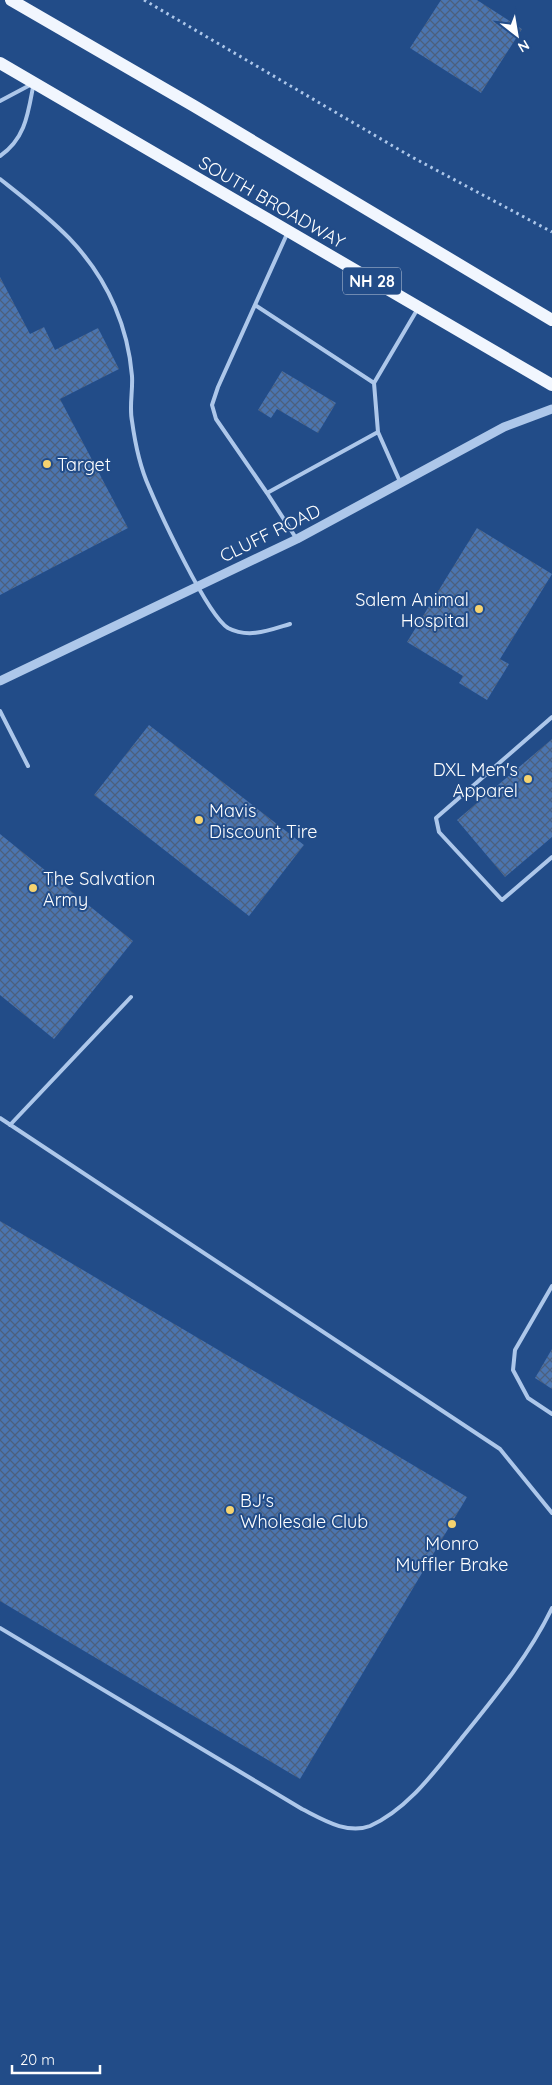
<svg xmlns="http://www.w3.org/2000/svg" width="552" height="2085" font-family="Quicksand,sans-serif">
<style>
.building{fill:url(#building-cross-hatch)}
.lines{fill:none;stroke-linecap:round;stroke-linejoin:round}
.path{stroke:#adc7ea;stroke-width:3;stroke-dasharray:2.5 4;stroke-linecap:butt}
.service{stroke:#adc7ea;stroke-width:4}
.tertiary{stroke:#adc7ea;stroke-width:9}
.primary{stroke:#f1f6fe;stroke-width:12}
.poi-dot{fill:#f6d36f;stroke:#224c88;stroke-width:2}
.labels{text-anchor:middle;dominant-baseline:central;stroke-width:4;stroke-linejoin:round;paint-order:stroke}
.shield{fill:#224c88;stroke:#bdc9db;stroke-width:1}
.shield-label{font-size:16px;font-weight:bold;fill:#fff}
.street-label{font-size:18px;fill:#fff;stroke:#224c88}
.poi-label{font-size:18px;fill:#fff;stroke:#224c88;text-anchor:start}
</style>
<defs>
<pattern id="building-cross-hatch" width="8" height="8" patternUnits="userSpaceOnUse" patternTransform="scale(1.25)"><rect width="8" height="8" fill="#4b75b0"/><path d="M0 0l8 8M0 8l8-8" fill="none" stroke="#4c607e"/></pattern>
</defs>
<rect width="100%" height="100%" fill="#224c88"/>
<path class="building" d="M441,0H477L522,29L481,93L410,48Z
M0,277L30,334L44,327L55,350L98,328L119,369L60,399L128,528L0,595Z
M282,371L336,403L318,433L277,409L271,418L258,410Z
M477,528L552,574L500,659L509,664L487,700L459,683L463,676L407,642Z
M149,725L304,845L249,916L94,795Z
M552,739V837L505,877L457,820Z
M0,834L133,941L54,1039L0,995Z
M0,1221L467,1497L300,1779L0,1601Z
M552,1349V1389L535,1378Z"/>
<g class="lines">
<path class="path" d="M144,0L410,156L552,232"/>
<path class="service" d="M0,101L32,84
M0,156C25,139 28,114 33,87
M0,179C48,217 90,248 115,307C124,328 130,352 132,376C133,391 129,407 132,421C135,443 140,467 149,487C160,513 207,615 228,628C249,639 270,630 290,624
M255,305L374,383
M401,484L378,432L374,383L417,310
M267,493L216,419L212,405L218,387L287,234
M296,538L267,493L378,432
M0,711L28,766
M552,717L436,818L439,832L502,900L552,857
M0,1118L500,1449L552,1513
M10,1125L131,997
M552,1286L515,1350L513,1370L528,1398L552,1414
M0,1628L302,1809C322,1819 347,1835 370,1826C408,1809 435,1771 461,1739C494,1698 529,1656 552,1608"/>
<path class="tertiary" d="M0,681L297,539L504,427L552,409"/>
<path class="primary" d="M11,0L194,106L552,320
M0,63L552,385"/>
</g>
<g class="poi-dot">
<circle cx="47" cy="464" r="5"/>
<circle cx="479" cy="609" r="5"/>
<circle cx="528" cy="779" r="5"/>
<circle cx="199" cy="820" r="5"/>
<circle cx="33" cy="888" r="5"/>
<circle cx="230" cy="1510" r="5"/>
<circle cx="452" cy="1524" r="5"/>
</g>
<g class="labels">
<rect class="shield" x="343" y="267.5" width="58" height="27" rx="4"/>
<g class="shield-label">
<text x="372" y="281">NH 28</text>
</g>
<g class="street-label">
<text transform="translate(272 202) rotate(30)">SOUTH BROADWAY</text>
<text transform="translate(270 533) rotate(-26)">CLUFF ROAD</text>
</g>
<g class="poi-label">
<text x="57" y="464">Target</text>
<text x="469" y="599" text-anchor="end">Salem Animal<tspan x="469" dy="21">Hospital</tspan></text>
<text x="518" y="769" text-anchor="end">DXL Men's<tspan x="518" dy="21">Apparel</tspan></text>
<text x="209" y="810">Mavis<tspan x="209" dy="21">Discount Tire</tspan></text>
<text x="43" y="878">The Salvation<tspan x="43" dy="21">Army</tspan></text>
<text x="240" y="1500">BJ's<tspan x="240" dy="21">Wholesale Club</tspan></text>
<text x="452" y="1543" text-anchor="middle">Monro<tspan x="452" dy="21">Muffler Brake</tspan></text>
</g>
</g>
<g transform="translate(517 35) rotate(149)" stroke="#224c88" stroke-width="4" paint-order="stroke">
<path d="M0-4L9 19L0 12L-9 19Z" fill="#ffffff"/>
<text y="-8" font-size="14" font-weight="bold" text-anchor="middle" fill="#ffffff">N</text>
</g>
<path d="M12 2065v8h88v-8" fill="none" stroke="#ffffff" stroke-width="2.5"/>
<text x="20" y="2065" font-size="15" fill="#ffffff" stroke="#224c88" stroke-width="4" paint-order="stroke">20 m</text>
</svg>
